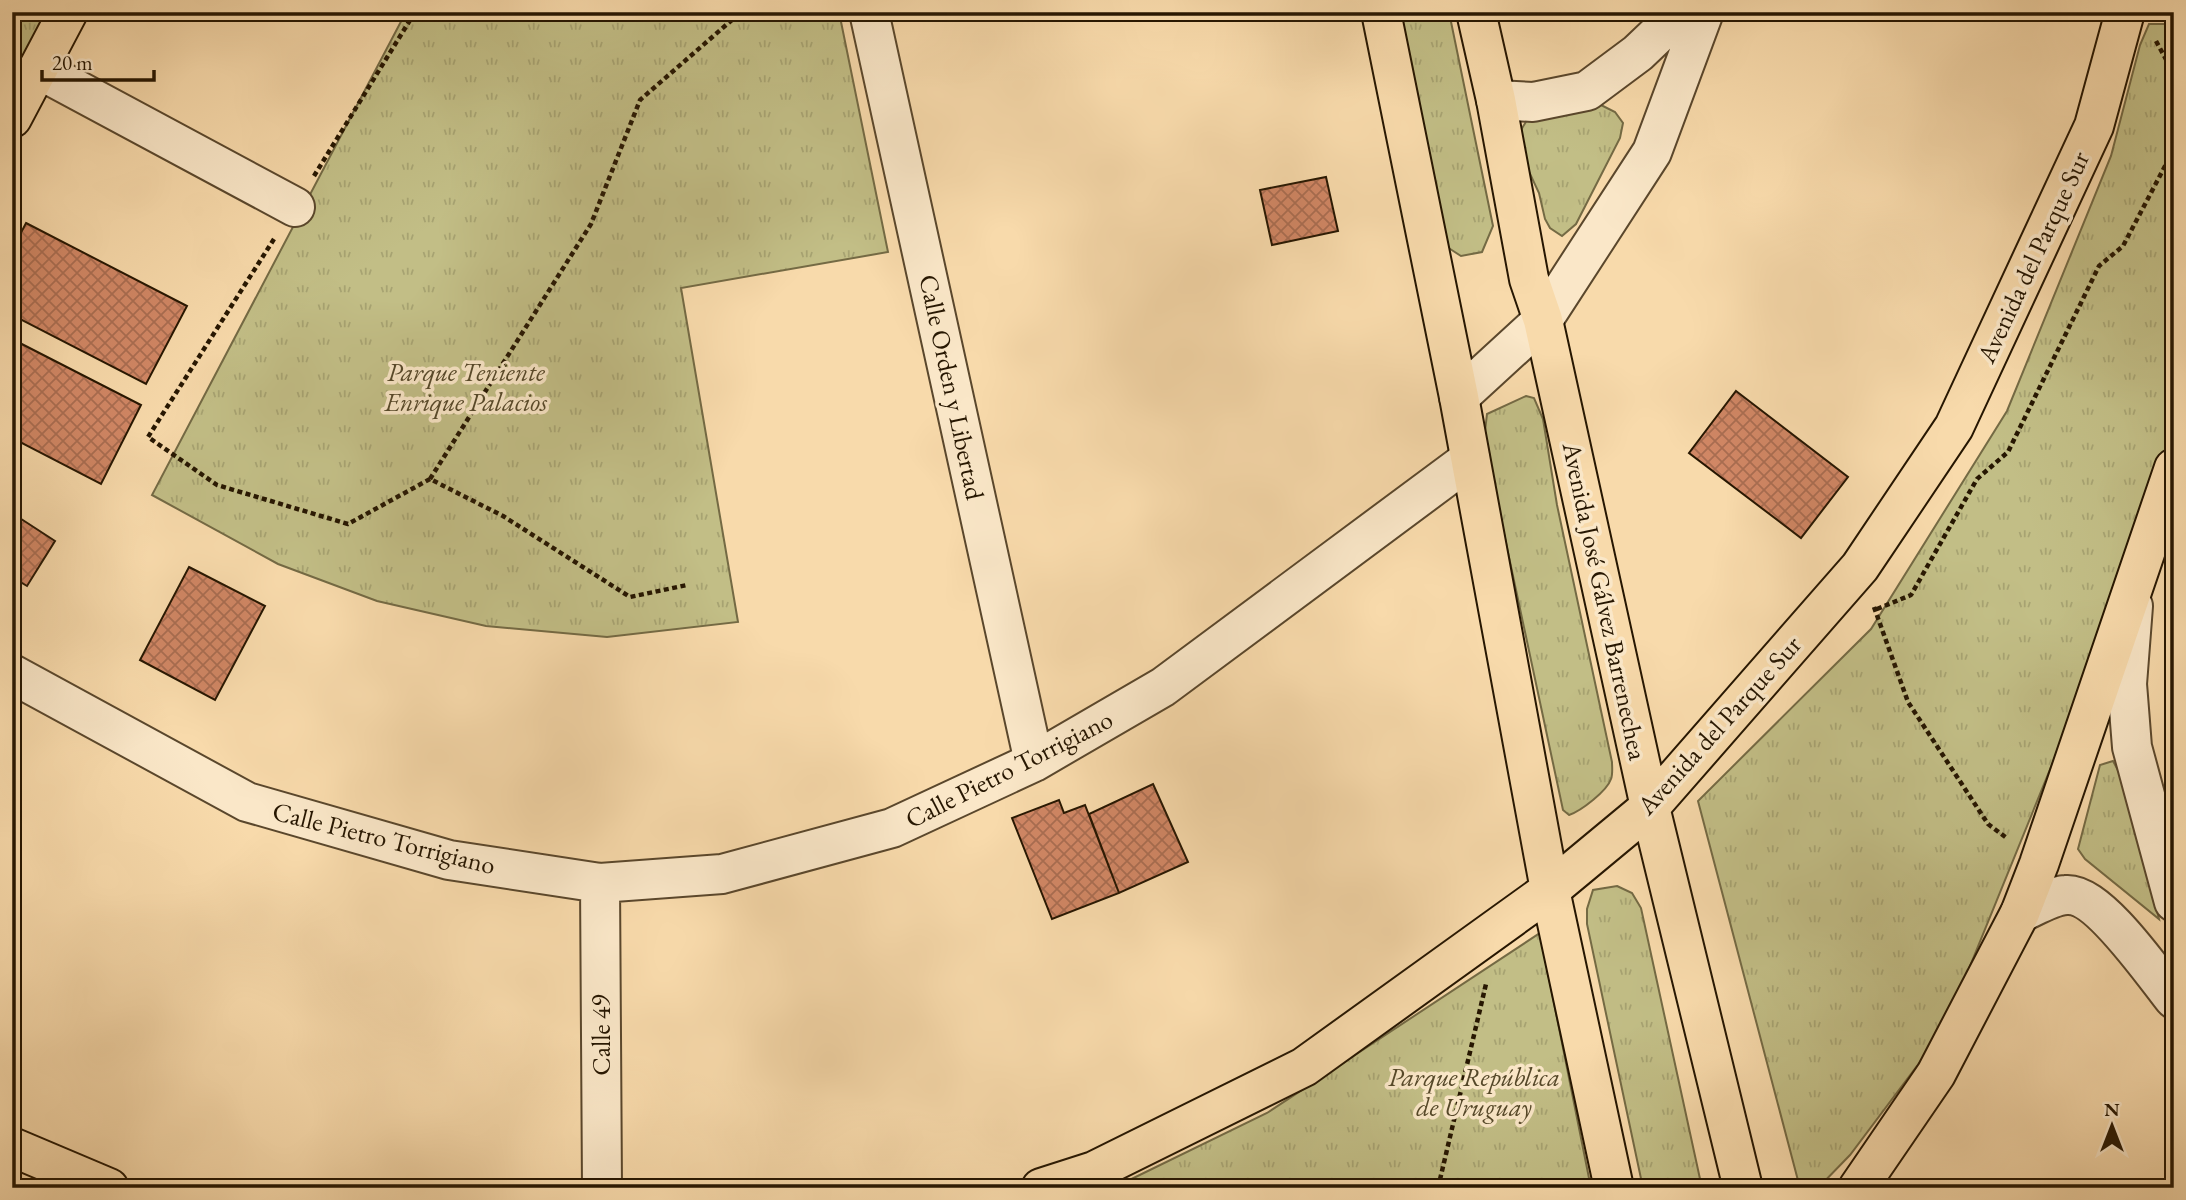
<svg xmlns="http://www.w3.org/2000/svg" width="2186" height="1200" font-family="'EB Garamond',serif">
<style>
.grass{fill:url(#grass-tufts);stroke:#746a44;stroke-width:2}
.building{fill:url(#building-cross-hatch);stroke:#261601;stroke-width:2}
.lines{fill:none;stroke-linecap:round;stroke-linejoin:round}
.minor-casing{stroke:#5a472c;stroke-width:42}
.major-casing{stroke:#261601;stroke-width:42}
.path{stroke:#261601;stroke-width:4.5;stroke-dasharray:5 3.5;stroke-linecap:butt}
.minor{stroke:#fae7c8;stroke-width:38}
.major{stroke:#f8daab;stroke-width:38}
.labels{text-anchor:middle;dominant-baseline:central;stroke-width:7;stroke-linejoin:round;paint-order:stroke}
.street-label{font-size:26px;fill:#261601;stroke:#fae7c8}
.park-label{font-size:26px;font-style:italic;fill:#554829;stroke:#fae7c8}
</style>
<defs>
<pattern id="grass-tufts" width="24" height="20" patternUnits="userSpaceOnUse" patternTransform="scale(1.75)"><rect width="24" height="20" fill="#c2be86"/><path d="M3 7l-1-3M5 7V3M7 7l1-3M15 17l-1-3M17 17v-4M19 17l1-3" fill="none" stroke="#a7a372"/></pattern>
<pattern id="building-cross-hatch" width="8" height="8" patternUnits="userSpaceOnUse" patternTransform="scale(1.75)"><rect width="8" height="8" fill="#d18765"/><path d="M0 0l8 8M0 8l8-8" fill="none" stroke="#a96d51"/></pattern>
</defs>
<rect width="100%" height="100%" fill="#f8daab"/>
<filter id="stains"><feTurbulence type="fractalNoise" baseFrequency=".00286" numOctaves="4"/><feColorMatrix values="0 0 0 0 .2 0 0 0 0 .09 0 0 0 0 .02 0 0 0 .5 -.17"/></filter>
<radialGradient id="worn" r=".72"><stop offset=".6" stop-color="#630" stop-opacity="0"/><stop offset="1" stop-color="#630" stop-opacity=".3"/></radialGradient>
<path class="grass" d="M12,12H47L12,78Z
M406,12H839L888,252L681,288L738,622L607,637L486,626L377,601L278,564L152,495Z
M1398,12H1449L1493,226L1482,252L1461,256L1444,245Z
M2149,24H2174V433L2086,681L1944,1030L1850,1155L1818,1188H1800L1698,801L1871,629L2007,411L2111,156L2140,45Z
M1595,102L1615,112L1623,123L1620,138L1576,224L1562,236L1550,228L1545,219L1539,193L1518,148V135L1527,120Z
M1526,396L1534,398L1543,419L1557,505L1612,762C1612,767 1613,774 1611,779C1607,791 1581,811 1569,815L1563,810L1484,440L1487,414Z
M2113,761L2128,789L2159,919L2085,859L2078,849L2100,765Z
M1617,886L1632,893L1641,908L1702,1188H1643L1587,924V909L1593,890Z
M1540,933L1591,1188H1113L1267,1113Z"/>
<path class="building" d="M1326,177L1338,231L1272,245L1260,190Z
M26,223L187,306L146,384L12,315V250Z
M12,339L141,405L101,484L12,438Z
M1736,391L1848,477L1801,538L1689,453Z
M12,513L55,541L27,586L12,577Z
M189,567L265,606L215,700L140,660Z
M1153,784L1188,862L1119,893L1089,814Z
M1059,800L1064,813L1085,805L1119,893L1052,919L1012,818Z"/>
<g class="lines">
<defs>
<path id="minor" d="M869,12L1034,762
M38,69L295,207
M1496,100L1533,102L1587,91L1638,53L1681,12
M1459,397L1543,320L1652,152L1704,12
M2133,606L2127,684L2132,747L2174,902
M12,674L247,802L449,860L600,883L722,874L892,828L1034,762L1163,687L1470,459
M600,883L602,1188
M2020,913C2034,907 2051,896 2066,895C2098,892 2154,974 2174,999"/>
<path id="major" d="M1381,12L1459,397L1550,890L1614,1188
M1476,12L1496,100L1529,279L1543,320L1650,807L1743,1188
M12,118L68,12
M12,1147L109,1188
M1041,1188L1094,1171L1304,1067L1550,890L1650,807L1860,567L1954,427L2094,126L2125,12
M1858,1188L1936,1074L2020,913L2039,864L2174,468"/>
</defs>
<use href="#minor" class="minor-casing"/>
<use href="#major" class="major-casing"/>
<path class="path" d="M2156,41L2174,74
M314,176L415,12
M274,239L148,437L217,485L348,524L430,479L503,516L630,597L687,585
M430,479L591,224L640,100L741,12
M1874,607L1908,702L1988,824L2008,839
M1877,609L1911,595L1977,479L2008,452L2099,266L2123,246L2174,149
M1201,1188L1209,1185L1212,1188
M1438,1188L1486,984"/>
<use href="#minor" class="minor"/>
<use href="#major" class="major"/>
</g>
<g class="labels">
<g class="street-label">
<text transform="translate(2033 257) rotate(-65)">Avenida del Parque Sur</text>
<text transform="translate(952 387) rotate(78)">Calle Orden y Libertad</text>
<text transform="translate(1605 601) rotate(78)">Avenida José Gálvez Barrenechea</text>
<text transform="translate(1719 725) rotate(-48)">Avenida del Parque Sur</text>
<text transform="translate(1009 769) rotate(-27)">Calle Pietro Torrigiano</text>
<text transform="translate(384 838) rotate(14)">Calle Pietro Torrigiano</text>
<text transform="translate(601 1035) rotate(-90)">Calle 49</text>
</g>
<g class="park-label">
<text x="466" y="372">Parque Teniente<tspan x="466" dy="30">Enrique Palacios</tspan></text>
<text x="1474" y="1077">Parque República<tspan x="1474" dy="30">de Uruguay</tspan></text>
</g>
</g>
<rect width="2186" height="1200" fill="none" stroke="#f8daab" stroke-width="42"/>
<rect x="14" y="14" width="2158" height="1172" fill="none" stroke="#261601" stroke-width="3.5"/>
<rect x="21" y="21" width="2144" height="1158" fill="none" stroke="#261601" stroke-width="2"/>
<g transform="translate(2112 1126)" stroke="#fae7c8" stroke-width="5" paint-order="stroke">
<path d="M0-5L12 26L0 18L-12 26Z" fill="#261601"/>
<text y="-10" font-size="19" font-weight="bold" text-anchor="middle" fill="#261601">N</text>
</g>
<path d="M42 70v10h112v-10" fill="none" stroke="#261601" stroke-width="3.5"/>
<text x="52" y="70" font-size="21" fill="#261601" stroke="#fae7c8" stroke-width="5" paint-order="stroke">20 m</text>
<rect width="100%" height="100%" filter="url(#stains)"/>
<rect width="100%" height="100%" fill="url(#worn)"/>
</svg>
